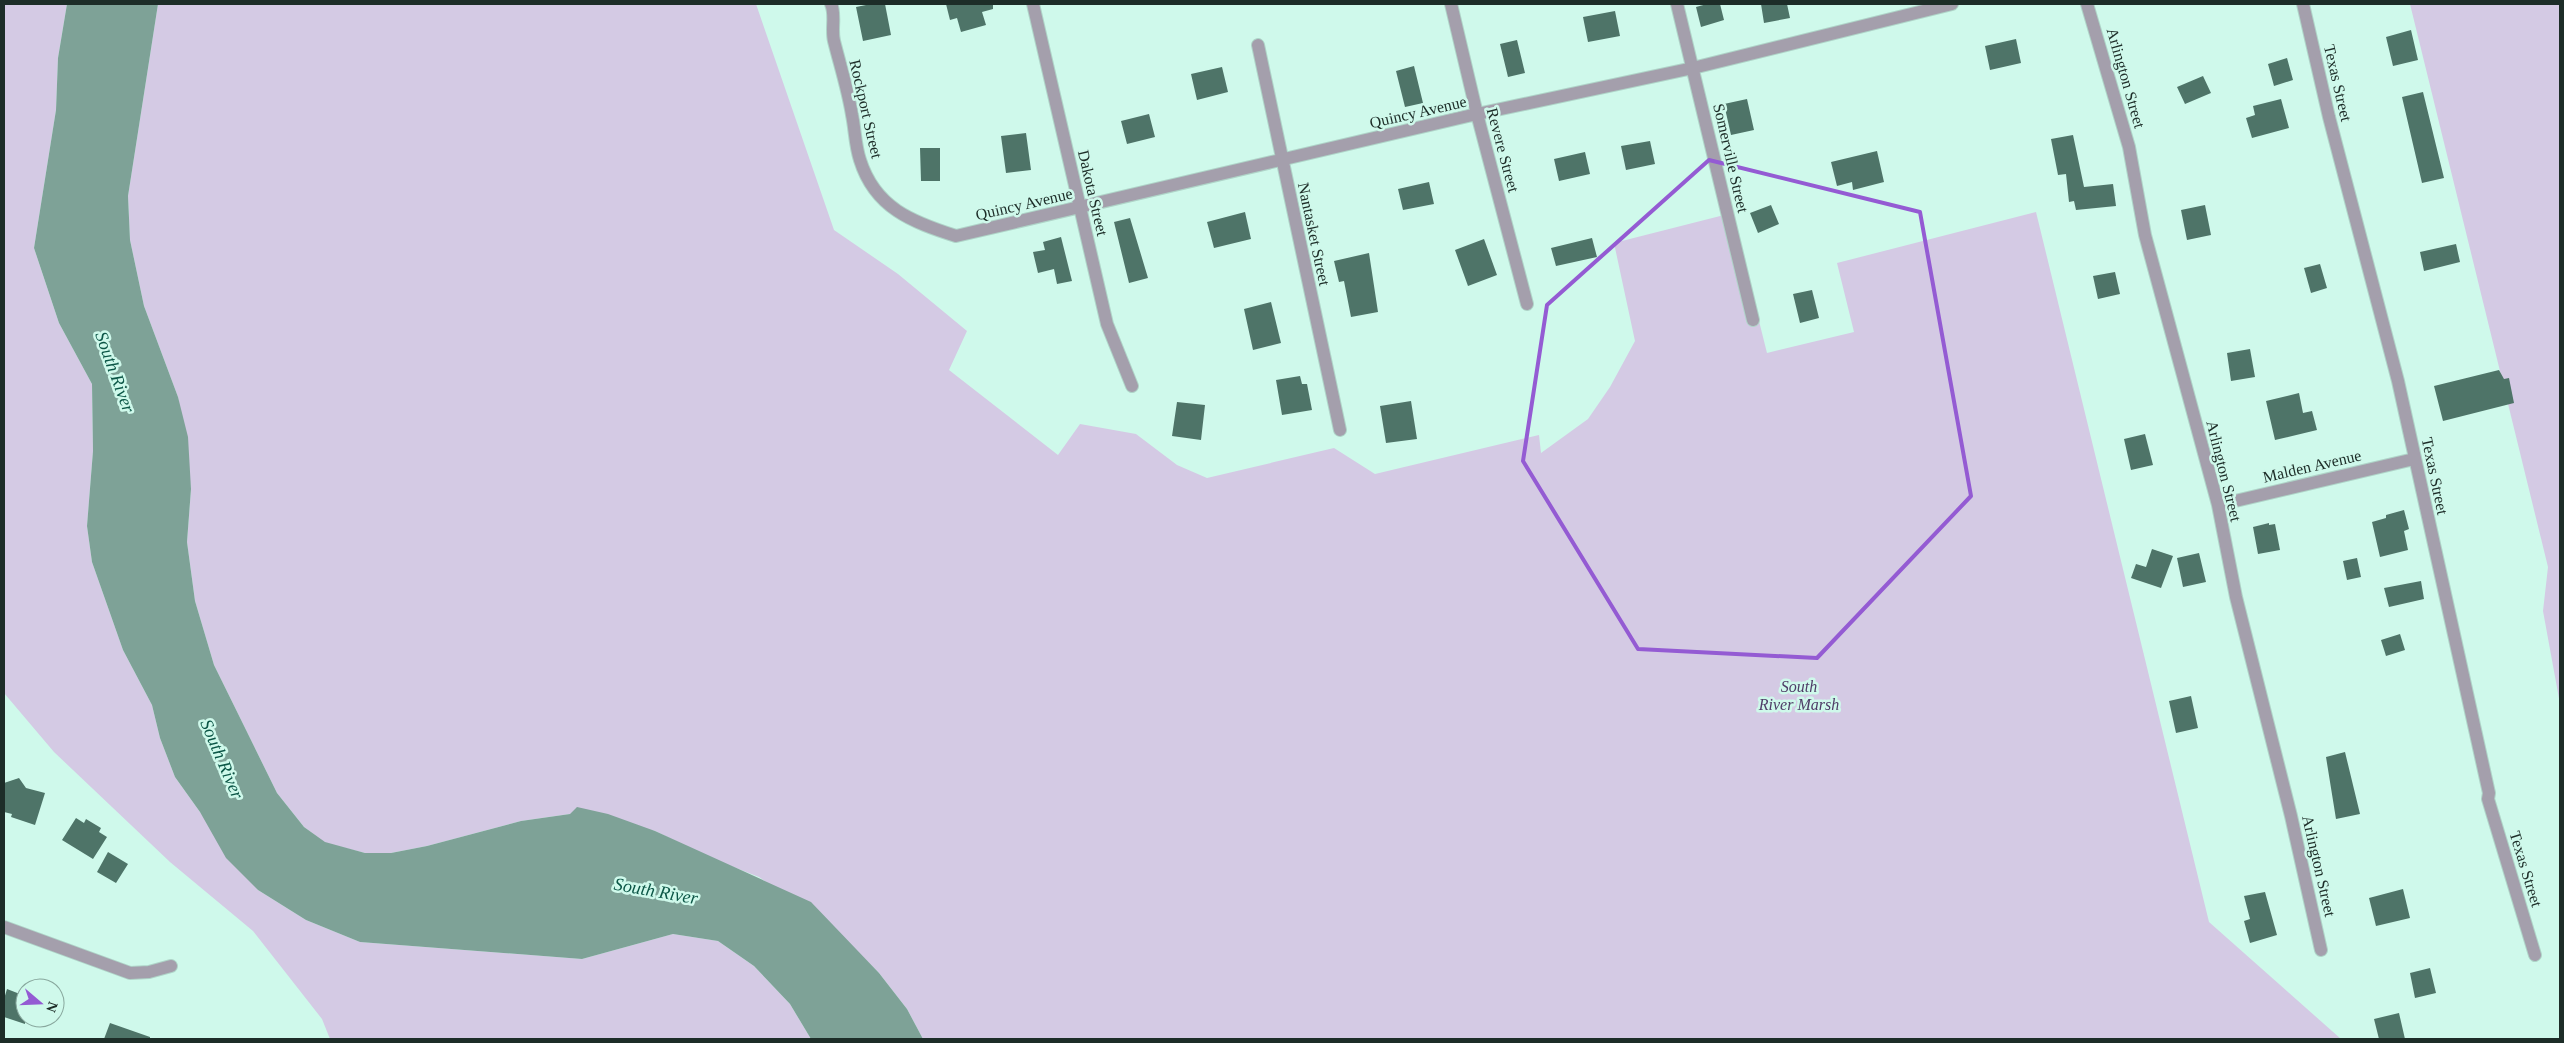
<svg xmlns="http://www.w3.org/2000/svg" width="2564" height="1043" font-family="Georgia,serif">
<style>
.green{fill:#d4cae4}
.water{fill:#7ea297}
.building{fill:#4e7468}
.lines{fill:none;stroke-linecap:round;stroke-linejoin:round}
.minor-casing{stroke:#afd4c8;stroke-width:14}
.minor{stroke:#a49fac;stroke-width:12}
.marked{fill:none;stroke:#945bd3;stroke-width:4;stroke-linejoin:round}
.labels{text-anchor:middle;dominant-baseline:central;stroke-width:5;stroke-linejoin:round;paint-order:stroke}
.street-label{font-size:16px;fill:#1d2d28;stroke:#cff9eb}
.park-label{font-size:16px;font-style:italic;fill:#4f3c67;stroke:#cff9eb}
.water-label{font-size:18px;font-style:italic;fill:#0b5646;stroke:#cff9eb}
</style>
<rect width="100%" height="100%" fill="#cff9eb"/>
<path class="green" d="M4,4H67L58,58L56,110L34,248L59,323L92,384L93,451L87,526L92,562L123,650L152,705L160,738L175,777L200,812L258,890L306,920L360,942L582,959L673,934L718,941L754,966L790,1004L811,1039H330L322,1019L253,931L170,862L54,752L4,693Z
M158,4H756L834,230L898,274L967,331L949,370L1058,455L1080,424L1136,434L1177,465L1207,478L1334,448L1375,474L1539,435L1541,453L1588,419L1610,387L1635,341L1614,243L1732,213L1767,353L1854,332L1837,263L2036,212L2209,922L2341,1039H923L907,1009L879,973L846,940L759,877L713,859L655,831L570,814L521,821L427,846L391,853H365L325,843L304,827L277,793L214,665L195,601L187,542L191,489L178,397L144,306L130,240L128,196Z
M2410,4H2560V704L2543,611L2548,567Z"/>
<path class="water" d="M67,4H158L128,196L130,240L144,306L178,397L188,437L191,489L187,542L195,601L214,665L277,793L304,827L325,842L365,853H391L427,846L521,821L570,814L577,807L608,814L655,831L811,902L879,973L907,1009L923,1039H811L790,1004L754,966L718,941L673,934L582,959L360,942L306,920L258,890L226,858L200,812L175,777L160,738L152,705L123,650L92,562L87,526L93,451L92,384L59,323L34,248L56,110L58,58Z"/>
<path class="building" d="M871,4H885L891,35L863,41L856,7Z
M946,4H993V9L982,12L986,25L961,32L957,18L950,20Z
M1707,4H1720L1724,20L1701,27L1696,7Z
M1761,4H1787L1790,18L1764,23Z
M1615,11L1620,36L1588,42L1583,17Z
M2411,30L2418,60L2393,66L2386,37Z
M2016,39L2021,63L1990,70L1985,46Z
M1517,40L1525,73L1508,77L1500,44Z
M2287,58L2293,80L2274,86L2268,64Z
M1414,66L1423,103L1405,107L1396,71Z
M1222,67L1228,92L1197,100L1191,74Z
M2203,76L2211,93L2185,104L2177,87Z
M2423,92L2444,178L2422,183L2402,97Z
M1747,99L1754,130L1731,135L1724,104Z
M2281,99L2289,128L2252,138L2246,118L2255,115L2253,106Z
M1149,114L1155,137L1127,144L1121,121Z
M1026,133L1031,170L1006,173L1001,136Z
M2073,135L2084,187L2113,184L2116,206L2076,210L2074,201L2069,202L2066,174L2058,175L2051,139Z
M1650,141L1655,164L1626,170L1621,146Z
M920,148H940V181H921Z
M1877,151L1884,182L1853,190L1852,182L1837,186L1831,162Z
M1585,152L1590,174L1559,181L1554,159Z
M1429,182L1434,204L1403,210L1398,189Z
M1771,205L1779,224L1758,233L1750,213Z
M2205,205L2211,235L2187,240L2181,210Z
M1245,212L1251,239L1214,248L1207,222Z
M1130,218L1148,278L1129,283L1114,222Z
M1061,237L1072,281L1057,284L1054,269L1038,273L1033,252L1045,250L1043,242Z
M1592,238L1597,257L1556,266L1551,248Z
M1484,239L1497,275L1468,286L1455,250Z
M2456,244L2460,262L2424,271L2420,252Z
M1369,253L1378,312L1351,317L1344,281L1339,282L1334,261Z
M2320,264L2327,288L2311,293L2304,268Z
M2115,272L2120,294L2098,299L2093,276Z
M1812,290L1819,318L1800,323L1793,294Z
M1271,302L1281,343L1253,350L1244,309Z
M2250,349L2255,377L2231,381L2227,353Z
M2499,370L2504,379L2509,378L2514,403L2443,421L2434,386Z
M1300,376L1302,384H1307L1312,410L1282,415L1276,380Z
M2299,393L2303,413L2312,411L2317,430L2275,440L2266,401Z
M1411,401L1417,439L1386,443L1380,406Z
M1177,402L1205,405L1201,440L1172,436Z
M2145,434L2153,465L2131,470L2124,439Z
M2404,510L2409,529L2404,531L2408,550L2380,557L2372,522L2386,518V515Z
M2269,523V525L2275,524L2280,550L2258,554L2253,527Z
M2152,549L2173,556L2161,588L2131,578L2136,564L2146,567Z
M2199,553L2206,582L2183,587L2177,558Z
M2357,558L2361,577L2347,580L2343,561Z
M2421,581L2424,599L2389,607L2384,588Z
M2400,634L2405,650L2386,656L2381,640Z
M2191,696L2198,728L2176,733L2169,701Z
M2345,752L2360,814L2336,819L2326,757Z
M19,778L26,788L45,793L35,825L11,817L12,814L4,812V783Z
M76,818L84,823L86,819L101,828L99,832L107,837L93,859L62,840Z
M108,852L128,864L116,883L97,872Z
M2403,889L2410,918L2376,926L2369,898Z
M2265,892L2277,935L2250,943L2244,921L2250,919L2244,896Z
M2430,968L2436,993L2415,998L2410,973Z
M7,989L25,996V1024L4,1017V999Z
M2399,1013L2405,1039H2379L2374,1019Z
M110,1023L150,1037V1039H104Z"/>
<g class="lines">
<defs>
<path id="minor" d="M831,4C836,14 831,29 834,41C840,65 848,90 852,115C855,129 855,145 860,160C875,208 912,222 956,236L1468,116L1693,68L1952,4
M1033,4L1107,324L1132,386
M1451,4L1477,114L1527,304
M1677,4L1753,320
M2087,4L2129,147L2145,235L2218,505L2236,597L2291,816L2321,950
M2303,4L2329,117L2398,381L2489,793L2488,799L2535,955
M1258,45L1340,430
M2218,505L2414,459
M4,927L130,973L149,972L171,966"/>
</defs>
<use href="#minor" class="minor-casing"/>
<use href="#minor" class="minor"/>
</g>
<path class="marked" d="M1709,160L1920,212L1971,496L1817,658L1638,649L1523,461L1547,305Z"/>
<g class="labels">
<g class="street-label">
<text transform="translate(2126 78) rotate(74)">Arlington Street</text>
<text transform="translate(2338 83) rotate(77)">Texas Street</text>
<text transform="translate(866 109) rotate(77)">Rockport Street</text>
<text transform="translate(1418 112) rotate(-13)">Quincy Avenue</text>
<text transform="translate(1503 150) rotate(75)">Revere Street</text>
<text transform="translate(1731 158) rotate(77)">Somerville Street</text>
<text transform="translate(1093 193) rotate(77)">Dakota Street</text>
<text transform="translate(1024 204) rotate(-13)">Quincy Avenue</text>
<text transform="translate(1314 234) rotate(78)">Nantasket Street</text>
<text transform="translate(2312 466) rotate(-13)">Malden Avenue</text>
<text transform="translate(2224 471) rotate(76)">Arlington Street</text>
<text transform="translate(2435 476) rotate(78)">Texas Street</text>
<text transform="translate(2319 866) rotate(77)">Arlington Street</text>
<text transform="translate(2526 869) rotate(73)">Texas Street</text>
</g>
<g class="park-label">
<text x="1799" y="686">South<tspan x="1799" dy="18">River Marsh</tspan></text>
</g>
<g class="water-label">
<text transform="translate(115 372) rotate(70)">South River</text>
<text transform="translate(222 759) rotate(67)">South River</text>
<text transform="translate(656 891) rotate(10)">South River</text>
</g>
</g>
<rect width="2564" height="1043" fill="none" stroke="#1d2d28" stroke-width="10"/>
<g transform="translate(40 1003) rotate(109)"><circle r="24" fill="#cff9eb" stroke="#88a79d"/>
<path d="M0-4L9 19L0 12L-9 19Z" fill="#945bd3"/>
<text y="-8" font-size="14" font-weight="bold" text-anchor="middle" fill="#1d2d28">N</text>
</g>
</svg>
